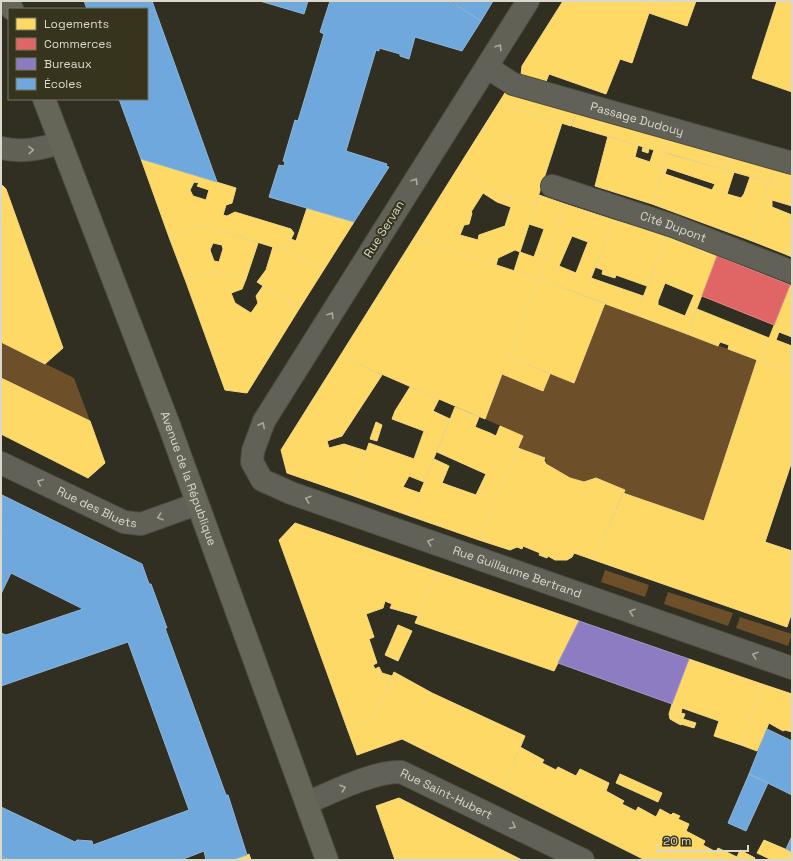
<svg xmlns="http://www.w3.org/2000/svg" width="793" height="861" font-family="'Space Grotesk',sans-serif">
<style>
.green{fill:#6d4f29}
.homes{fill:#ffd966;stroke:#f4d984;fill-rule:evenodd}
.shops{fill:#e06666;stroke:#de8884}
.offices{fill:#8e7cc3;stroke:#a598c5}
.schools{fill:#6fa8dc;stroke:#8fb7d7}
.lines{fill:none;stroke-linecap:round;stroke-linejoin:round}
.minor-casing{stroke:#4d4d41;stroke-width:24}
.major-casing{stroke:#4d4d41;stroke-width:24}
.minor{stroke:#616157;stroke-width:22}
.major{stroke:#656658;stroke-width:22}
.oneway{stroke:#aaa99d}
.labels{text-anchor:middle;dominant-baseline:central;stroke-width:4;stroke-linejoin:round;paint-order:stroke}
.street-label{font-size:12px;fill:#dad9cb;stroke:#36341c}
</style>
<rect width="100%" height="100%" fill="#302f22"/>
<path class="green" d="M605,303L757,360L704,521L623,493L625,490L596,478L584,482L570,478L547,464L545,458L518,448L523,436L485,419L502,374H550L574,383Z
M1,342L74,378L90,421L1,378Z
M605,570L649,585L645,597L601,582Z
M668,592L733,613L728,626L664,604Z
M740,617L792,634L788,646L736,628Z"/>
<path class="homes" d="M563,1H696L687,26L649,13L632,63L620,59L606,94L549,74L544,87L523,78L521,75L522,66Z
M777,1H792V92L752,78Z
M508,88L579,108L571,126L498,104Z
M498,104L562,123L535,206L499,194L459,166Z
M579,108L670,134L664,153L572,126Z
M670,134L732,152L726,170L664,153Z
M608,136L638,145L635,157L650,162L654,150L667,154L652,204L595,186Z
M643,147L649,149L648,153L642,151Z
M732,152L776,164L769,182L726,170Z
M667,153L734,172L727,194L741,198L744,194L750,177L769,182L752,241L652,204ZM667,168L715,184L712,190L665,174Z
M141,159L236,188L232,203L226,205L223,215L227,216L235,212L291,229L294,233L291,239L296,241L307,208L354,222L323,271L289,252L202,225L169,237ZM194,182L199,183L197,186L209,190L206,200L193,196L190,190Z
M776,164L792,169V187L769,181Z
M459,166L499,194L535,206L520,252L515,250L498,258L496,265L414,238ZM483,193L497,202L511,207L505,226L479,235L478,240L460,235L464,225L469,224L472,213L471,212Z
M769,181L792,187V206L772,200V207L792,215V237L785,254L752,241Z
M1,184L6,189L63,348L45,364L1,342Z
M539,195L565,204L539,279L514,271L520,252L534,257L544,229L529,224Z
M565,204L614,220L584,296L539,279ZM572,236L588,242L576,273L559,266Z
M614,220L667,236L647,286L616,275L615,278L602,274L603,270L595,267Z
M202,225L258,243L246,279L213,271L186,282L169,237ZM213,243L222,245L223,249L219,262L214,261L210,250Z
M667,236L717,256L687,334L636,315ZM665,283L694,295L685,316L658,305V301Z
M792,237V257L785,254Z
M414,238L539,279L509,357L550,374L543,391L502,374L485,419L340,356Z
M273,247L289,252L323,271L299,309L257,282L266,270Z
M213,271L246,279L242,289L231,293L235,303L251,313L258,303L256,296L263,286L299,309L247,393L225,390L186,282Z
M591,278L643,296L636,315L584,296Z
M539,279L605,303L574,383L509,357Z
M790,285L792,286V337L779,332L776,340L792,346V373L760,361Z
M697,309L769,338L760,361L728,349L729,345L720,342L718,346L687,334Z
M340,356L382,375L342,436L327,441L329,448L344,444L366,451L351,495L287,473L281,450Z
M757,360L792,373V461L765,542L792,551V612L787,627L594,560L623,493L704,521Z
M1,378L90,421L105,463L88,478L1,434Z
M410,387L439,399L433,411L450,419L424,482L409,476L403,487L420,493L410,516L351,495L369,443L414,459L424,431L392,419L395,411Z
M455,407L479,417L475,427L490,433L496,436L500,426L523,436L479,540L410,516L434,459L449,466L442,483L476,495L486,474L437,452Z
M376,422L382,425L377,441L370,439Z
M518,448L545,458L544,460L546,464L570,478L584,482L596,478L625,490L594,560L574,553L572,557L567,560H555L548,556L547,558L539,555L540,553L523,546L522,549L517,547L510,550L479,540Z
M295,523L437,572L418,616L390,608L392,604L385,601L383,608L366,614L374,637L369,639L377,663L373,665L375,669L379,667L382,673L392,676L373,719L347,728L279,540Z
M437,572L579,621L554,671L415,623Z
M398,625L412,631L398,661L385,655Z
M689,659L762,684L741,745L714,736L719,721L682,708L681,713L685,714L683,719L674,716L677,706L672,704Z
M394,672L432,693L525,736L503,789L402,739L357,755L347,728L373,719Z
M762,684L792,694V732L785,730L783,731L769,723L757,751L741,745Z
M672,704L677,706L674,716L679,717L677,723L670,719L669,714Z
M679,717L683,719L681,725L677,723Z
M683,719L696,723L694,728L681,724Z
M520,747L544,760L542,763L556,770L558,767L576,776L580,769L609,783L606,791L624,801L622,804L636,811L638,807L656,817L660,809L671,815L673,813L680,816L678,819L689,824L686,831L705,841L703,845L716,852L718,848L737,857L740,850L755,858L754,860H645L503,789Z
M620,774L662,793L658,802L616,783Z
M399,798L502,850L496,860H395L376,806Z
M764,840L792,852V860H772L757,853Z
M502,850L522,860H496Z
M249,854L251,860H232L247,855Z"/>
<path class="shops" d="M717,256L790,285L774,325L702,296Z"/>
<path class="offices" d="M579,621L689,659L672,704L558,663Z"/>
<path class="schools" d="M84,1H152L217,182L141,159L119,99H147V9H87Z
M260,1H308L304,14Z
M330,1H449L481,21L462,51L415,37L409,59L400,56V54L379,48V51L376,50L346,151L387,164L386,166L389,167L354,222L269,197L279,165L284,166L285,162L283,161L295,120L298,121L324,34L320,32Z
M451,1H493L481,21Z
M2,495L142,564L149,584H151L167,628H165L226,795H228L247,855L232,860H206L204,851L181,860H10L1,856V807L75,842L77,840L92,841L93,845L189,810L128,642L1,686V633L6,635L83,609L11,573L1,594Z
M767,729L792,741V795L749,774Z
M749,774L768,783L746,831L728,823Z
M792,836V852L786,849Z
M1,856L10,860H1Z"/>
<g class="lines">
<defs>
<g id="minor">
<path id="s1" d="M528,1L264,421L253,451L252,462L262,480L291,493L792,668"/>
<path id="s2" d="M487,67L513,84L792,163"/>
<path d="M1,148C21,153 40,149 59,143"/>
<path id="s3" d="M552,186L673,226L792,272"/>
<path id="s4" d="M1,463L124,522L141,524L197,504"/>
<path id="s5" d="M307,803C332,792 374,771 401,772L583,860"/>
</g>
<g id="major">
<path d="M9,1L12,9"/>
<path id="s6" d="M44,99L169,425L327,860"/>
</g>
</defs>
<use href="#minor" class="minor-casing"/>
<use href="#major" class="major-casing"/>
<use href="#minor" class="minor"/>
<use href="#major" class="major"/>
</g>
<defs><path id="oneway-chevron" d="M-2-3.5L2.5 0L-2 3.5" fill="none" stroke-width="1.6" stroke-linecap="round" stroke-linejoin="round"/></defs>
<g class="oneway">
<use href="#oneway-chevron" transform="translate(499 47) rotate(-58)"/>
<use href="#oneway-chevron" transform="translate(31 150) rotate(-2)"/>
<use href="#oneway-chevron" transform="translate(415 181) rotate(-58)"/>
<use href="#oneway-chevron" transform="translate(331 315) rotate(-58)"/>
<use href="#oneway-chevron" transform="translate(262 425) rotate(-63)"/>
<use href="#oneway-chevron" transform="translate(40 482) rotate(-155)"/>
<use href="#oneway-chevron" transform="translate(308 499) rotate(-161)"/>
<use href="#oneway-chevron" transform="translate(160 517) rotate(161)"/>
<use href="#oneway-chevron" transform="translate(430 542) rotate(-161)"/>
<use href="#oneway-chevron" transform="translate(632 612) rotate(-161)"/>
<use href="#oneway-chevron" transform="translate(755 655) rotate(-161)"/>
<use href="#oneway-chevron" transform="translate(343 788) rotate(-19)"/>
<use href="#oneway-chevron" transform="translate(513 826) rotate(26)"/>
</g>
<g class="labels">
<g class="street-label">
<text stroke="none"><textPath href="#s2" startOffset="160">Passage Dudouy</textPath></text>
<text stroke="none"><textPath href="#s3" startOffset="128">Cité Dupont</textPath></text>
<text transform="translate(384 229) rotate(-58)">Rue Servan</text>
<text stroke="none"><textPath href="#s6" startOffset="406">Avenue de la République</textPath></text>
<text stroke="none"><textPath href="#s4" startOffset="106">Rue des Bluets</textPath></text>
<text stroke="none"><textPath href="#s1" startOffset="831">Rue Guillaume Bertrand</textPath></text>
<text stroke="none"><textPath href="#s5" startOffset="150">Rue Saint-Hubert</textPath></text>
</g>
</g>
<rect width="793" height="861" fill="none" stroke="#dad9cb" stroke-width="4"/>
<rect x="8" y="8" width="140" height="92" fill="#36341c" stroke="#787662"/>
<rect x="16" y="18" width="20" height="12" fill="#ffd966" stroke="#787662"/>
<text x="44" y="28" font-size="12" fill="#dad9cb">Logements</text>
<rect x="16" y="38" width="20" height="12" fill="#e06666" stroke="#787662"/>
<text x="44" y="48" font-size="12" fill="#dad9cb">Commerces</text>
<rect x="16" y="58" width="20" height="12" fill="#8e7cc3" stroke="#787662"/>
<text x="44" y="68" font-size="12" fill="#dad9cb">Bureaux</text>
<rect x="16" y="78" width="20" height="12" fill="#6fa8dc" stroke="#787662"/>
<text x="44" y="88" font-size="12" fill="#dad9cb">Écoles</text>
<path d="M657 845v6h91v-6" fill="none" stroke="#dad9cb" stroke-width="2"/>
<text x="663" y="845" font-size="12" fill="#dad9cb" stroke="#36341c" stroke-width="3" paint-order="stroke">20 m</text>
</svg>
